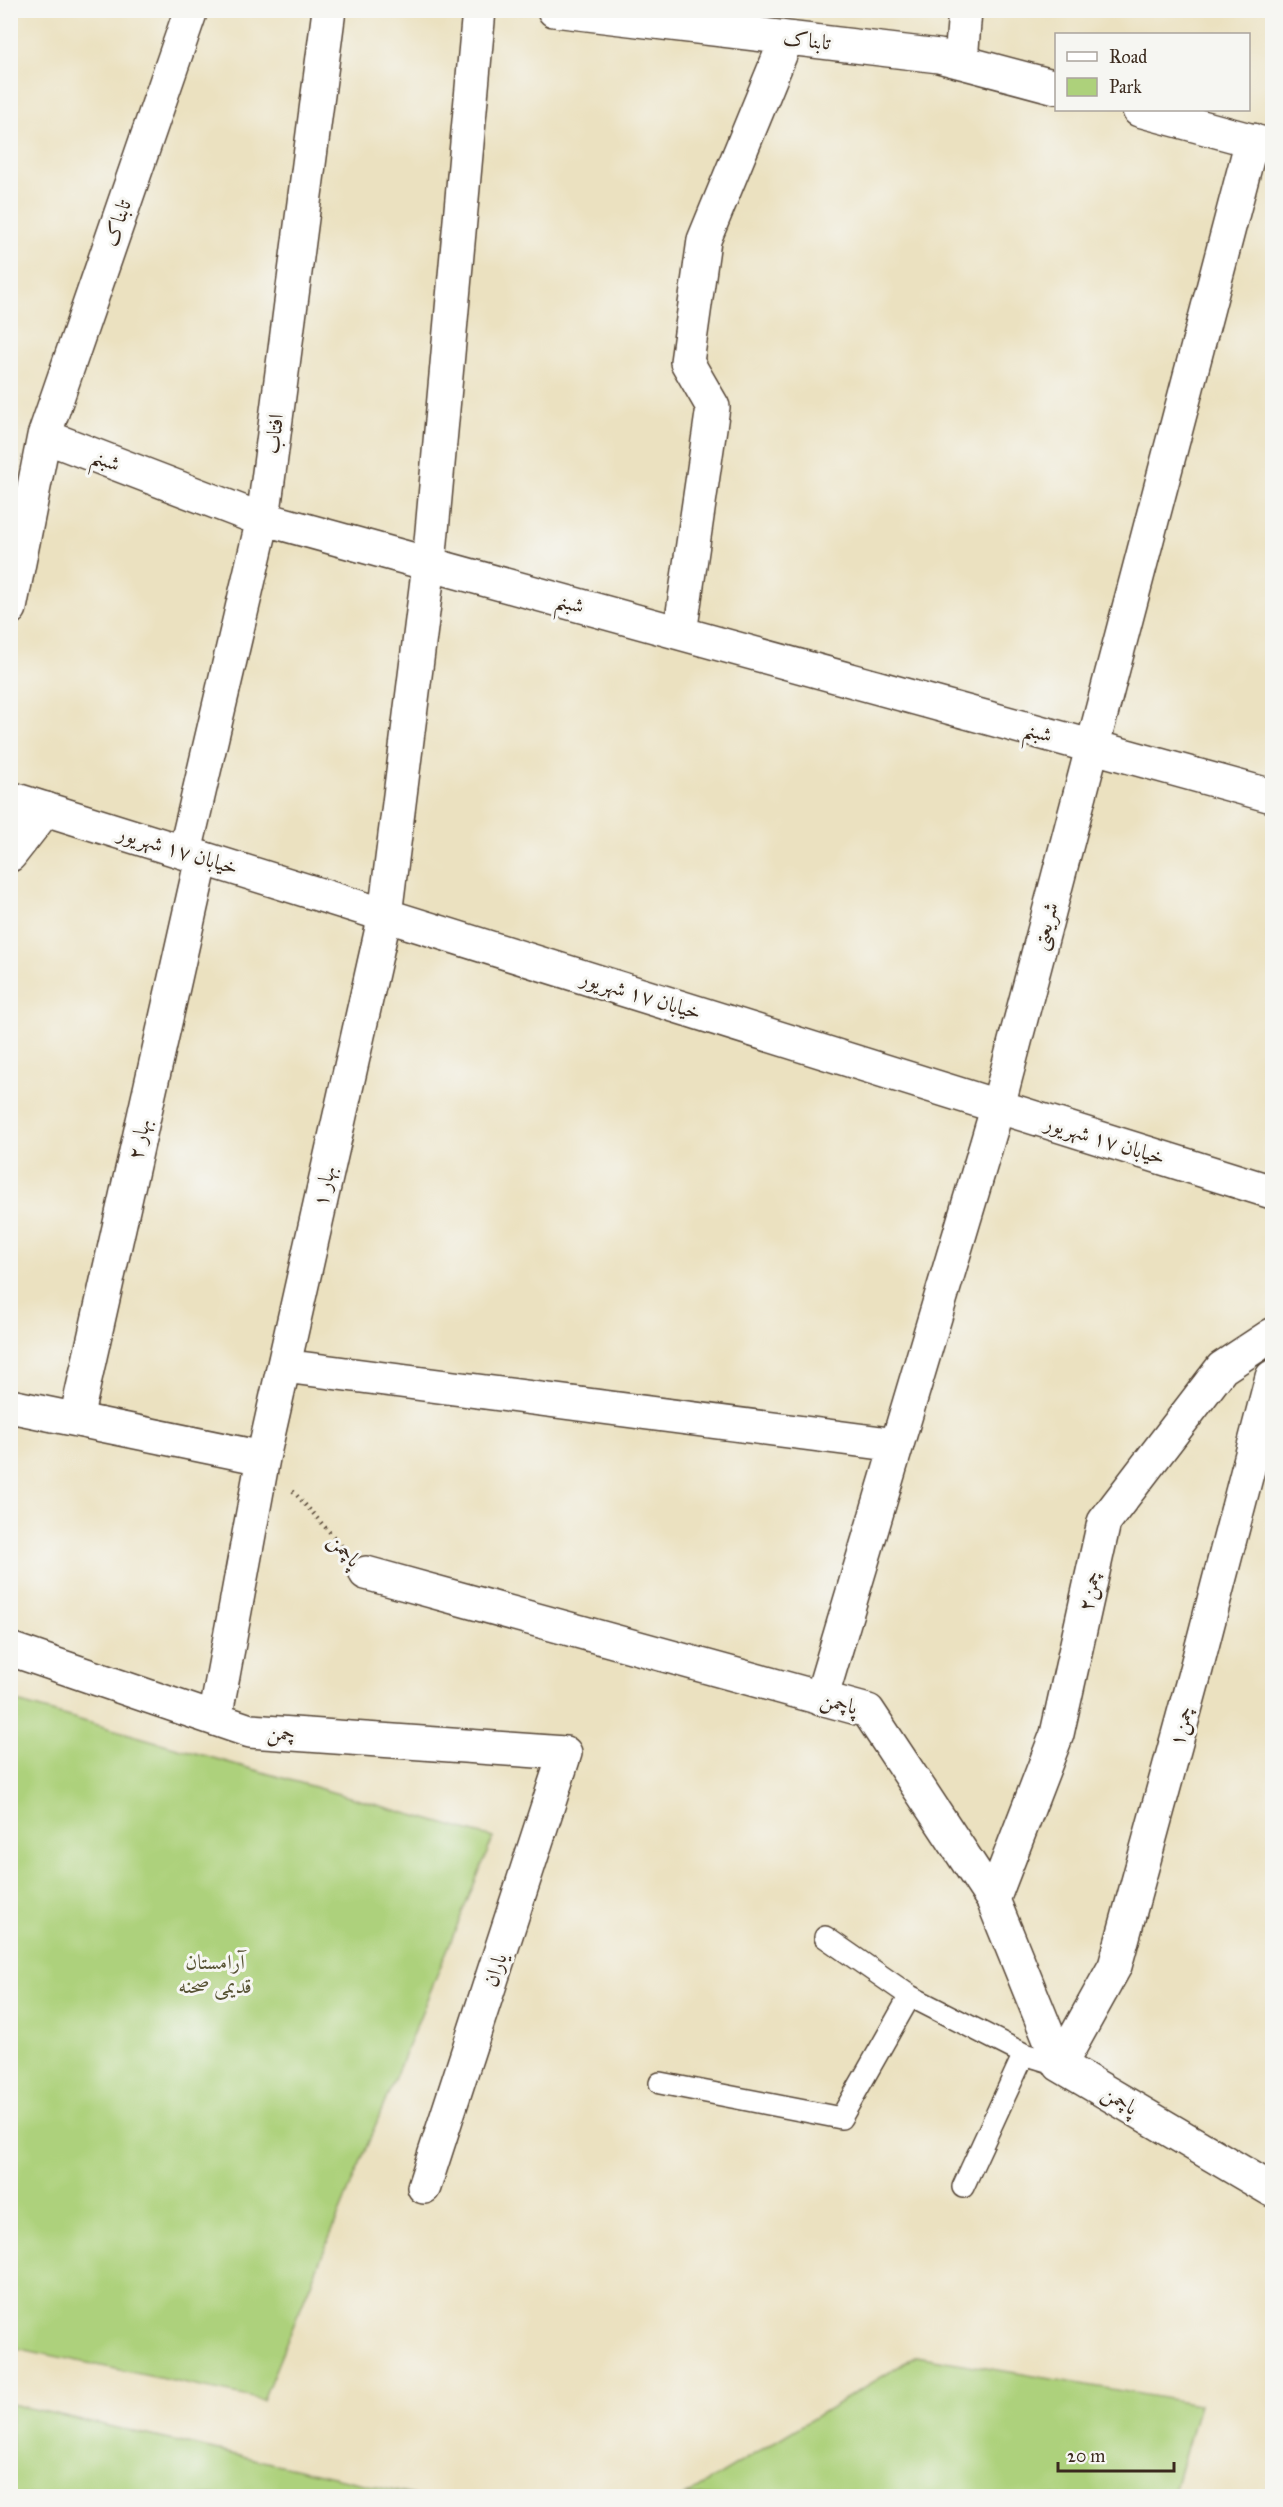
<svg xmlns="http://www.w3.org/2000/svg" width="1283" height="2507" font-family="'IM FELL Great Primer',Amiri,serif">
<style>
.green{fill:#add17b;stroke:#747e4c;stroke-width:1.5}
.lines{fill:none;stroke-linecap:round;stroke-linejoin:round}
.service-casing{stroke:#554536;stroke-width:24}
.minor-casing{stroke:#554536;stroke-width:36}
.tertiary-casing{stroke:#554536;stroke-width:36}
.path{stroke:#554536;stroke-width:4;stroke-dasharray:1.5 4.5;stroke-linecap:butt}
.service{stroke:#fff;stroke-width:21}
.minor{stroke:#fff;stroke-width:33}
.tertiary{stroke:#fff;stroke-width:33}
.labels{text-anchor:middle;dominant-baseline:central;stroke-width:6;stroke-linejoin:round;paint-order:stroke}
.street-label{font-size:21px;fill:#3b2a1e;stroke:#f6f6f2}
.park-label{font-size:21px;fill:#585435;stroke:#f6f6f2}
</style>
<rect width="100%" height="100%" fill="#f6f6f2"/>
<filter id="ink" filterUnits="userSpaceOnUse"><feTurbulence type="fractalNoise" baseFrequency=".0167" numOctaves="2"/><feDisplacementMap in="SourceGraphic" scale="12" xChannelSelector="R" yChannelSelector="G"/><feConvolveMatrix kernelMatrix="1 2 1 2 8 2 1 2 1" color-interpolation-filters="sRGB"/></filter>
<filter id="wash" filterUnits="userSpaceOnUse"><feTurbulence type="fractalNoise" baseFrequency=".008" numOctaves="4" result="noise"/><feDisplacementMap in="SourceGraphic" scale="24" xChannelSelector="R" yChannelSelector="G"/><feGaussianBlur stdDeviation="1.35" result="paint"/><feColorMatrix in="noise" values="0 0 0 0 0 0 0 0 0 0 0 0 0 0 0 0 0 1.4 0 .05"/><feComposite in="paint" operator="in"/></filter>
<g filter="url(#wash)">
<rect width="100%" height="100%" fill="#ebe1c0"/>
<path class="green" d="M10,1700L493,1838L263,2400L11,2347Z
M916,2356L1199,2404L1173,2496H685Z
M11,2404L417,2496H11Z"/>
</g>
<g filter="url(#ink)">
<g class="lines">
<defs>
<path id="service" d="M825,1937L910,1996L1024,2054L1060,2065
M660,2083L841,2118L910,1996
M963,2187L1024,2054"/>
<path id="minor" d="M554,10L939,56L1056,87
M961,61L965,10
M1139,110L1272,146
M44,436L191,10
M10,608L44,436L247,514L1272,796
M680,633L713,407L687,362L704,240L787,38
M185,852L263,519L329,10
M10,855L46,809
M284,1366L897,1445
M10,1406L263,1458
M76,1419L202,858
M366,1573L868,1711L993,1900L1060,2065L1272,2190
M10,1649L250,1731L565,1753L424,2187
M821,1699L998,1106L1252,140
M215,1719L263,1458L385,915L429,564L479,10
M993,1900L1057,1734L1104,1522L1222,1368L1272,1335
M1060,2065L1115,1966L1195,1673L1272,1377"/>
<path id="tertiary" d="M10,798L1272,1192"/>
</defs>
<use href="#service" class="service-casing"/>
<use href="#minor" class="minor-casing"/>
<use href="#tertiary" class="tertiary-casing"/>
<path class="path" d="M293,1491L342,1546"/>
<use href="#service" class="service"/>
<use href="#minor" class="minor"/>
<use href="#tertiary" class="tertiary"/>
</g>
</g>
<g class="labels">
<g class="street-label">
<text transform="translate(807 40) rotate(7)">تابناک</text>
<text transform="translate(117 223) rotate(-71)">تابناک</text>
<text transform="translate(274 434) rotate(-83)">افتاب</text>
<text transform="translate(106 460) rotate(21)">شبنم</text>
<text transform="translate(570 603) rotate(15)">شبنم</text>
<text transform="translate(1038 732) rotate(15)">شبنم</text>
<text transform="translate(178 850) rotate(17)">خیابان ۱۷ شهریور</text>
<text transform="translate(1045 926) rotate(-75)">شریعتی</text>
<text transform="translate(641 995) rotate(17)">خیابان ۱۷ شهریور</text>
<text transform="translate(139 1139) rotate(-77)">بهار ۲</text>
<text transform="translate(1105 1140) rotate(17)">خیابان ۱۷ شهریور</text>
<text transform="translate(324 1186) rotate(-77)">بهار ۱</text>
<text transform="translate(345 1550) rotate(48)">پاچمن</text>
<text transform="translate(1089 1591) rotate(-78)">چمن۲</text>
<text transform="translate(839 1703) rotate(14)">پاچمن</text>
<text transform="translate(1181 1726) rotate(-75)">چمن۱</text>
<text transform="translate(281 1733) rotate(4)">چمن</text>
<text transform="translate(495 1970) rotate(-72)">یاران</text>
<text transform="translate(1120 2100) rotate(31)">پاچمن</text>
</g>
<g class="park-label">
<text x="215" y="1962">آرامستان<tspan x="215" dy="24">قدیمی صحنه</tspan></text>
</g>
</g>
<rect width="1283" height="2507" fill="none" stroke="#f6f6f2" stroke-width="36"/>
<rect x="1055" y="33" width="195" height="78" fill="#f6f6f2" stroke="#aba49d" stroke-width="1.5"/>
<rect x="1067" y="52" width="30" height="9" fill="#ffffff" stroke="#aba49d" stroke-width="1.5"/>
<text x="1109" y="63" font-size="18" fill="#3b2a1e">Road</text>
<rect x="1067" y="78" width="30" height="18" fill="#add17b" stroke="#aba49d" stroke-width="1.5"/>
<text x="1109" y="93" font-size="18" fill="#3b2a1e">Park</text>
<path d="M1058 2462v9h116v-9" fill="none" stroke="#3b2a1e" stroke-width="3"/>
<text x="1067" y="2462" font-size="18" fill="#3b2a1e" stroke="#f6f6f2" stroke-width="4.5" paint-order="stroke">20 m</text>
</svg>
